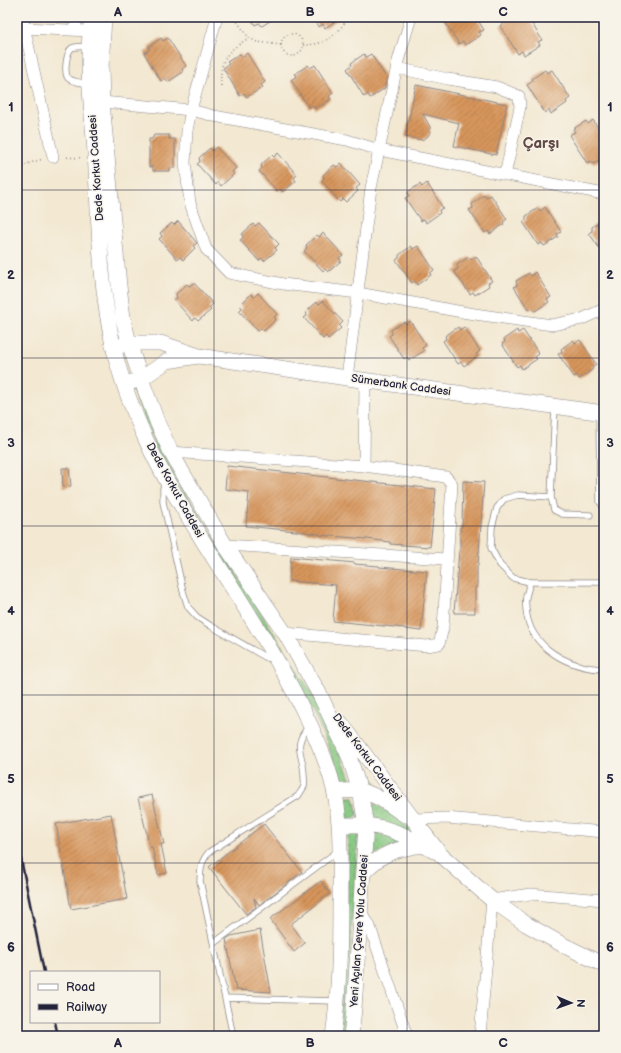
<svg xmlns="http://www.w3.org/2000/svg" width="621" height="1053" font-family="'Balsamiq Sans',sans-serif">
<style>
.grass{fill:url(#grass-dots);stroke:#54765e}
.building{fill:url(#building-hatch)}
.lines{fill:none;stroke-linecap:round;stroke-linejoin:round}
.lane-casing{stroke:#8a8586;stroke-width:7}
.street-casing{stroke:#8a8586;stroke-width:12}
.secondary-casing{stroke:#8a8586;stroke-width:16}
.path{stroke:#8a8586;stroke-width:1.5;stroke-dasharray:1 3;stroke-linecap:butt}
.lane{stroke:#fff;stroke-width:5.5}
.street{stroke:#fff;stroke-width:11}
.secondary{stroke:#fff;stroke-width:15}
.rail{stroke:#22223b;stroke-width:2.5}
.grid{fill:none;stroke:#22223b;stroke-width:1;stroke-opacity:0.55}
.labels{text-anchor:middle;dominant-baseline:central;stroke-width:3;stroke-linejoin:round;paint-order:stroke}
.street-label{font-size:11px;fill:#22223b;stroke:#f7f3e8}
.district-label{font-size:15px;font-weight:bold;fill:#614a46;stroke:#f7f3e8}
.neatline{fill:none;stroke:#22223b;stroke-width:1.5}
.grid-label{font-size:13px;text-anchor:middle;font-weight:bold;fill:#22223b}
</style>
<defs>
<pattern id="grass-dots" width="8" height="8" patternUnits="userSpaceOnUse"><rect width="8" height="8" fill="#87c982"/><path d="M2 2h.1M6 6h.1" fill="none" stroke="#74ac71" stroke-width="1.8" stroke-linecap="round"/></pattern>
<pattern id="building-hatch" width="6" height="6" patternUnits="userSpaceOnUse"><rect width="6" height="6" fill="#d7955b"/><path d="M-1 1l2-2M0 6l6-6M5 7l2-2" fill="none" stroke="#ae794c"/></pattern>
</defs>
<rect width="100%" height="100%" fill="#f7f3e8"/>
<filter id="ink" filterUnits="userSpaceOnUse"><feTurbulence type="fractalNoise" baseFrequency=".025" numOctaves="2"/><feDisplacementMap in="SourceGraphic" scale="8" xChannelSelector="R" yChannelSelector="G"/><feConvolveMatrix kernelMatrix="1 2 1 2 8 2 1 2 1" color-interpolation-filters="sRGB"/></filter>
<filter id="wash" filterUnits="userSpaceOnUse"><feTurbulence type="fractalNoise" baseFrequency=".012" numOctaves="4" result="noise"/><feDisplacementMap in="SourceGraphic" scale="16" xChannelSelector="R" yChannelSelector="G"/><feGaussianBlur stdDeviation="0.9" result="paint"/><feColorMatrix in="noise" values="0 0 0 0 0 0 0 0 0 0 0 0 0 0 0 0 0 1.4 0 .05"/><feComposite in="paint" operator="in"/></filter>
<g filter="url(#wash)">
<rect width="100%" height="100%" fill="#f3e8d1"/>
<path class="grass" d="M137,386L158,441L171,468L190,500L310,690L335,739L351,781L344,784L342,783L327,743L305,694L295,677L243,594L158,452L132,388Z
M360,765L383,791L368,787Z
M346,797H354L358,815L354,818L349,819L346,817L343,799Z
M370,800L400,820L423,841L373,821Z
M348,833L359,834L353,899L348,1008L344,1036H339L347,893Z
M376,833L401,840L400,844L373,855V835Z"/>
<g id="blocks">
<path class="building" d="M250,17H276L262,26L259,23L255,25Z
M313,17H342L325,28L323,24L319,27Z
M442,17H476L484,30L479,32L481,35L465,45L463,41L459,44Z
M509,17H528L542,40L538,42L540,45L524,55L522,51L518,54L500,26L506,22L504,20Z
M161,38L163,41L168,38L186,66L182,69L183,72L168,82L165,78L161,81L144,53L150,49L148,47Z
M247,53L265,82L261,85L263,87L247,97L244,93L240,96L223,68L229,64L227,62L240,54L242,57Z
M364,54L366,57L371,54L387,79L385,85V88L370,98L368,94L364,97L347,69L352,65L351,63Z
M308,65L310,68L315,65L333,93L329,96L331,99L315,109L313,105L309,108L291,80L297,76L295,74Z
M545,70L547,73L552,70L570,98L566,101L567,103L551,114L549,110L545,113L527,85L533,81L532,79Z
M416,85L507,104L496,155L454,146L459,123L423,114L430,127V133L427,137L422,140L405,137Z
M593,120L604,137V157L593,164L591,161L587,163L569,135L575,132L573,129L586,121L588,124Z
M154,135H169V139H175V168H170V171H153V167H149V139H152Z
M216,147L236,168L232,172L234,174L221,186L218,182L216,185L197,164L200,162L199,158L210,148L212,151Z
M278,153L297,175L294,178L296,181L283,192L280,189L277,191L259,171L262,168L261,165L272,155L274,157Z
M341,163L360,185L356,188L358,191L346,202L343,199L340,202L322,181L324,178L323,175L334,165L337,167Z
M427,183L443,208L439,210L440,213L426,223L424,219L421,221L405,198L409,196L408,192L420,184L422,187Z
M484,195L486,198L491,195L507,219L503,222L504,224L490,234L488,231L485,233L469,210L473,208L472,204Z
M545,207L561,232L557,234L558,237L544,246L542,243L538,245L523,222L526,220V216L538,208L540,211Z
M604,219V255L589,233L592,231V227Z
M178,221L197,243L193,246L195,248L183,260L180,257L177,259L159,239L162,236L160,233L172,223L174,225Z
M259,223L279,244L275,248L277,250L264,261L261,258L259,261L240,240L243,238L242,234L253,224L255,226Z
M323,233L343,255L339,258L341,261L328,272L325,269L323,271L304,251L307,248L306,245L317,235L319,237Z
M411,246L413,249L418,246L434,270L430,273L431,275L417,285L415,281L412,283L396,260L399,258V255Z
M476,256L492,281L488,283L489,286L475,295L473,292L470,294L454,271L458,269L457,265L469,257L471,260Z
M535,272L551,297L547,299L549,302L535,311L532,308L529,310L514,287L517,285L516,281L529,273L531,276Z
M194,283L213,304L209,308L211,310L198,321L195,318L193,321L174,300L177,298L176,294L187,284L189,286Z
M258,293L277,314L274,317L276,319L264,331L261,328L258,331L239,311L242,308L240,305L251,294L254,297Z
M323,301L343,322L339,326L341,328L328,339L326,336L323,339L304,318L307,316L306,312L317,302L319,304Z
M410,321L426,345L422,348L424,351L409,360L407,357L404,359L389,336L392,334L391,330L404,322L406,324Z
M458,327L460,330L464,327L480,351L476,354L478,356L464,366L461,362L458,364L443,341L446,339L445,336Z
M517,330L518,333L523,330L539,354L535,357L537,359L522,369L520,365L517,367L502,344L505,342L504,339Z
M573,340L575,343L580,340L596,364L592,367L593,369L579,379L577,375L574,377L558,354L562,352L561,349Z
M227,466L436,489L430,547L390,544V542L367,539L319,535V534L296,531L246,526L249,492L225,489Z
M62,468H69L71,486L63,487Z
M463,481L484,482L478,566H477V587H475V613H454L459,551H460V527H462Z
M291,557L355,563V564L379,566V567L427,571L421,631L405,629V628L333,621L336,585L289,581Z
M152,795L164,844H161L167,873L158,875L152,847H150L138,798Z
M111,814L127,899L71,909L56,824Z
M264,824L302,872L259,905L254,898L256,907L246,914L209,867Z
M321,881L330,894L291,924L305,943L294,952L270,919Z
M260,930L271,992L236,990L226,939L231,936Z"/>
</g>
</g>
<g filter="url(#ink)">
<use href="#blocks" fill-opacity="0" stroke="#8a8586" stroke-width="1"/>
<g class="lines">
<defs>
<path id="lane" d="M88,46C83,47 77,46 72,48C66,52 64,73 68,78C73,82 83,83 89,83
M555,406L551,497L554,510L562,514L590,515
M599,414L600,502L604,508
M166,483L163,488V502L183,591L188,607L197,617L211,626L267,658L272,659
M551,497L518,495L504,499L497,508L492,527L491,548L500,565L513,578L530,582H604
M530,582C529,587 527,592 526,597C525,601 526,606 526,609C529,648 569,668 604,669
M214,943L338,851
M225,998L336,1001
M233,1036L200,881C201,868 200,863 209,852L298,796C300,793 303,789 304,786C305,783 304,779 304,776C304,754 291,747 309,726"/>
<path id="street" d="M22,17L53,157
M217,17L191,110L187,131L185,163L190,203L206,249L229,273L283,284L358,293L468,313L552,325L582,319L604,309
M24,28L91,31
M75,30L77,17
M397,68L448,79L497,87L519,96L520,107L505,175
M102,102L191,110L214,116L347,140L379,150L604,194
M347,378L371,188L398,61L411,17
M171,452L364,466L446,477L452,484L443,628L439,644L427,646L285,633
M364,466L365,381
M225,545L446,559
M413,819L446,818L604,832
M359,910L369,924L407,1036
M480,1036L492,900L530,894L604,900"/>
<path id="secondary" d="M92,17C85,61 92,108 95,152C99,216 99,282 113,345C120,378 133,411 147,442C162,475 181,505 200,536C235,593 273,648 302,708C313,730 324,754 331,778C342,815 340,852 340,890C340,939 340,988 333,1036
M104,17L101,68L102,102L119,286L123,318L129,343L141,379L158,424L171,452L181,470L225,545L285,633L320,695L349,756L360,791L366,825L354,1009L351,1036
M120,346L129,343H161L199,356L347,378L604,413
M132,382L141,379L167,361L198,356
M341,723L413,819L441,855L492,900L526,924L563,945L604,965
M335,792C367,786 380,798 405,815
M340,825C348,825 357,825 365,825C390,827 413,839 434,851
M363,873C381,853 397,848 424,845"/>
</defs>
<use href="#lane" class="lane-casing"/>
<use href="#street" class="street-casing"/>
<use href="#secondary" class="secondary-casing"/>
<path class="path" d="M241,17L236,20L249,38
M281 45a11 11 0 1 1 22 0a11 11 0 1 1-22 0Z
M303,45C327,45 336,35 349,17
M221,86C219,59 227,51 249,38L257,42L281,45
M63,157L83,158
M17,167L43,159"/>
<use href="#lane" class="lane"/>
<use href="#street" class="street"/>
<use href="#secondary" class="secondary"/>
<path class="rail" d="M17,840L44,972
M55,1022L58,1036"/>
</g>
</g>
<path class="grid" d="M214,17V1036M407,17V1036M17,190H604M17,358H604M17,526H604M17,695H604M17,863H604"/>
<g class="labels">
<g class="street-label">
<text transform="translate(96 168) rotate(-94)">Dede Korkut Caddesi</text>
<text transform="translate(401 385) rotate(8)">Sümerbank Caddesi</text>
<text transform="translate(175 490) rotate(61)">Dede Korkut Caddesi</text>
<text transform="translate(367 757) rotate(53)">Dede Korkut Caddesi</text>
<text transform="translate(359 931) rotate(-86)">Yeni Açılan Çevre Yolu Caddesi</text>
</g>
<g class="district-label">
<text x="541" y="143">Çarşı</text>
</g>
</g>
<rect width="621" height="1053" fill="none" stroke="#f7f3e8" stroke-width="44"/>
<rect x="30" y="971" width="130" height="52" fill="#f7f3e8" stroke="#a29fa3"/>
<rect x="38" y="984" width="20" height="6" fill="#ffffff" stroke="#a29fa3"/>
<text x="66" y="991" font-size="12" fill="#22223b">Road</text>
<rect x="38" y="1004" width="20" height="6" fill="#22223b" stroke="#a29fa3"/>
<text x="66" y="1011" font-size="12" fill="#22223b">Railway</text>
<g transform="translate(571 1003) rotate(92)" stroke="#f7f3e8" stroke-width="3" paint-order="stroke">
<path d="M0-3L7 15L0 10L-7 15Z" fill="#22223b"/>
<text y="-6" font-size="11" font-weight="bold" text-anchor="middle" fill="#22223b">N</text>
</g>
<rect x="22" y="22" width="577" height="1009" class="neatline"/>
<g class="grid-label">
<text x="118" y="16">A</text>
<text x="310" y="16">B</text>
<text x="503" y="16">C</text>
<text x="11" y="111">1</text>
<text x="610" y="111">1</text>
<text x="11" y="279">2</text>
<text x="610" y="279">2</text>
<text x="11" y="447">3</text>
<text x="610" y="447">3</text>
<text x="11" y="615">4</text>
<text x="610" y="615">4</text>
<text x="11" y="783">5</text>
<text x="610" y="783">5</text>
<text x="11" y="951">6</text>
<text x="610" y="951">6</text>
<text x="118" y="1047">A</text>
<text x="310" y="1047">B</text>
<text x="503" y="1047">C</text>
</g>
</svg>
